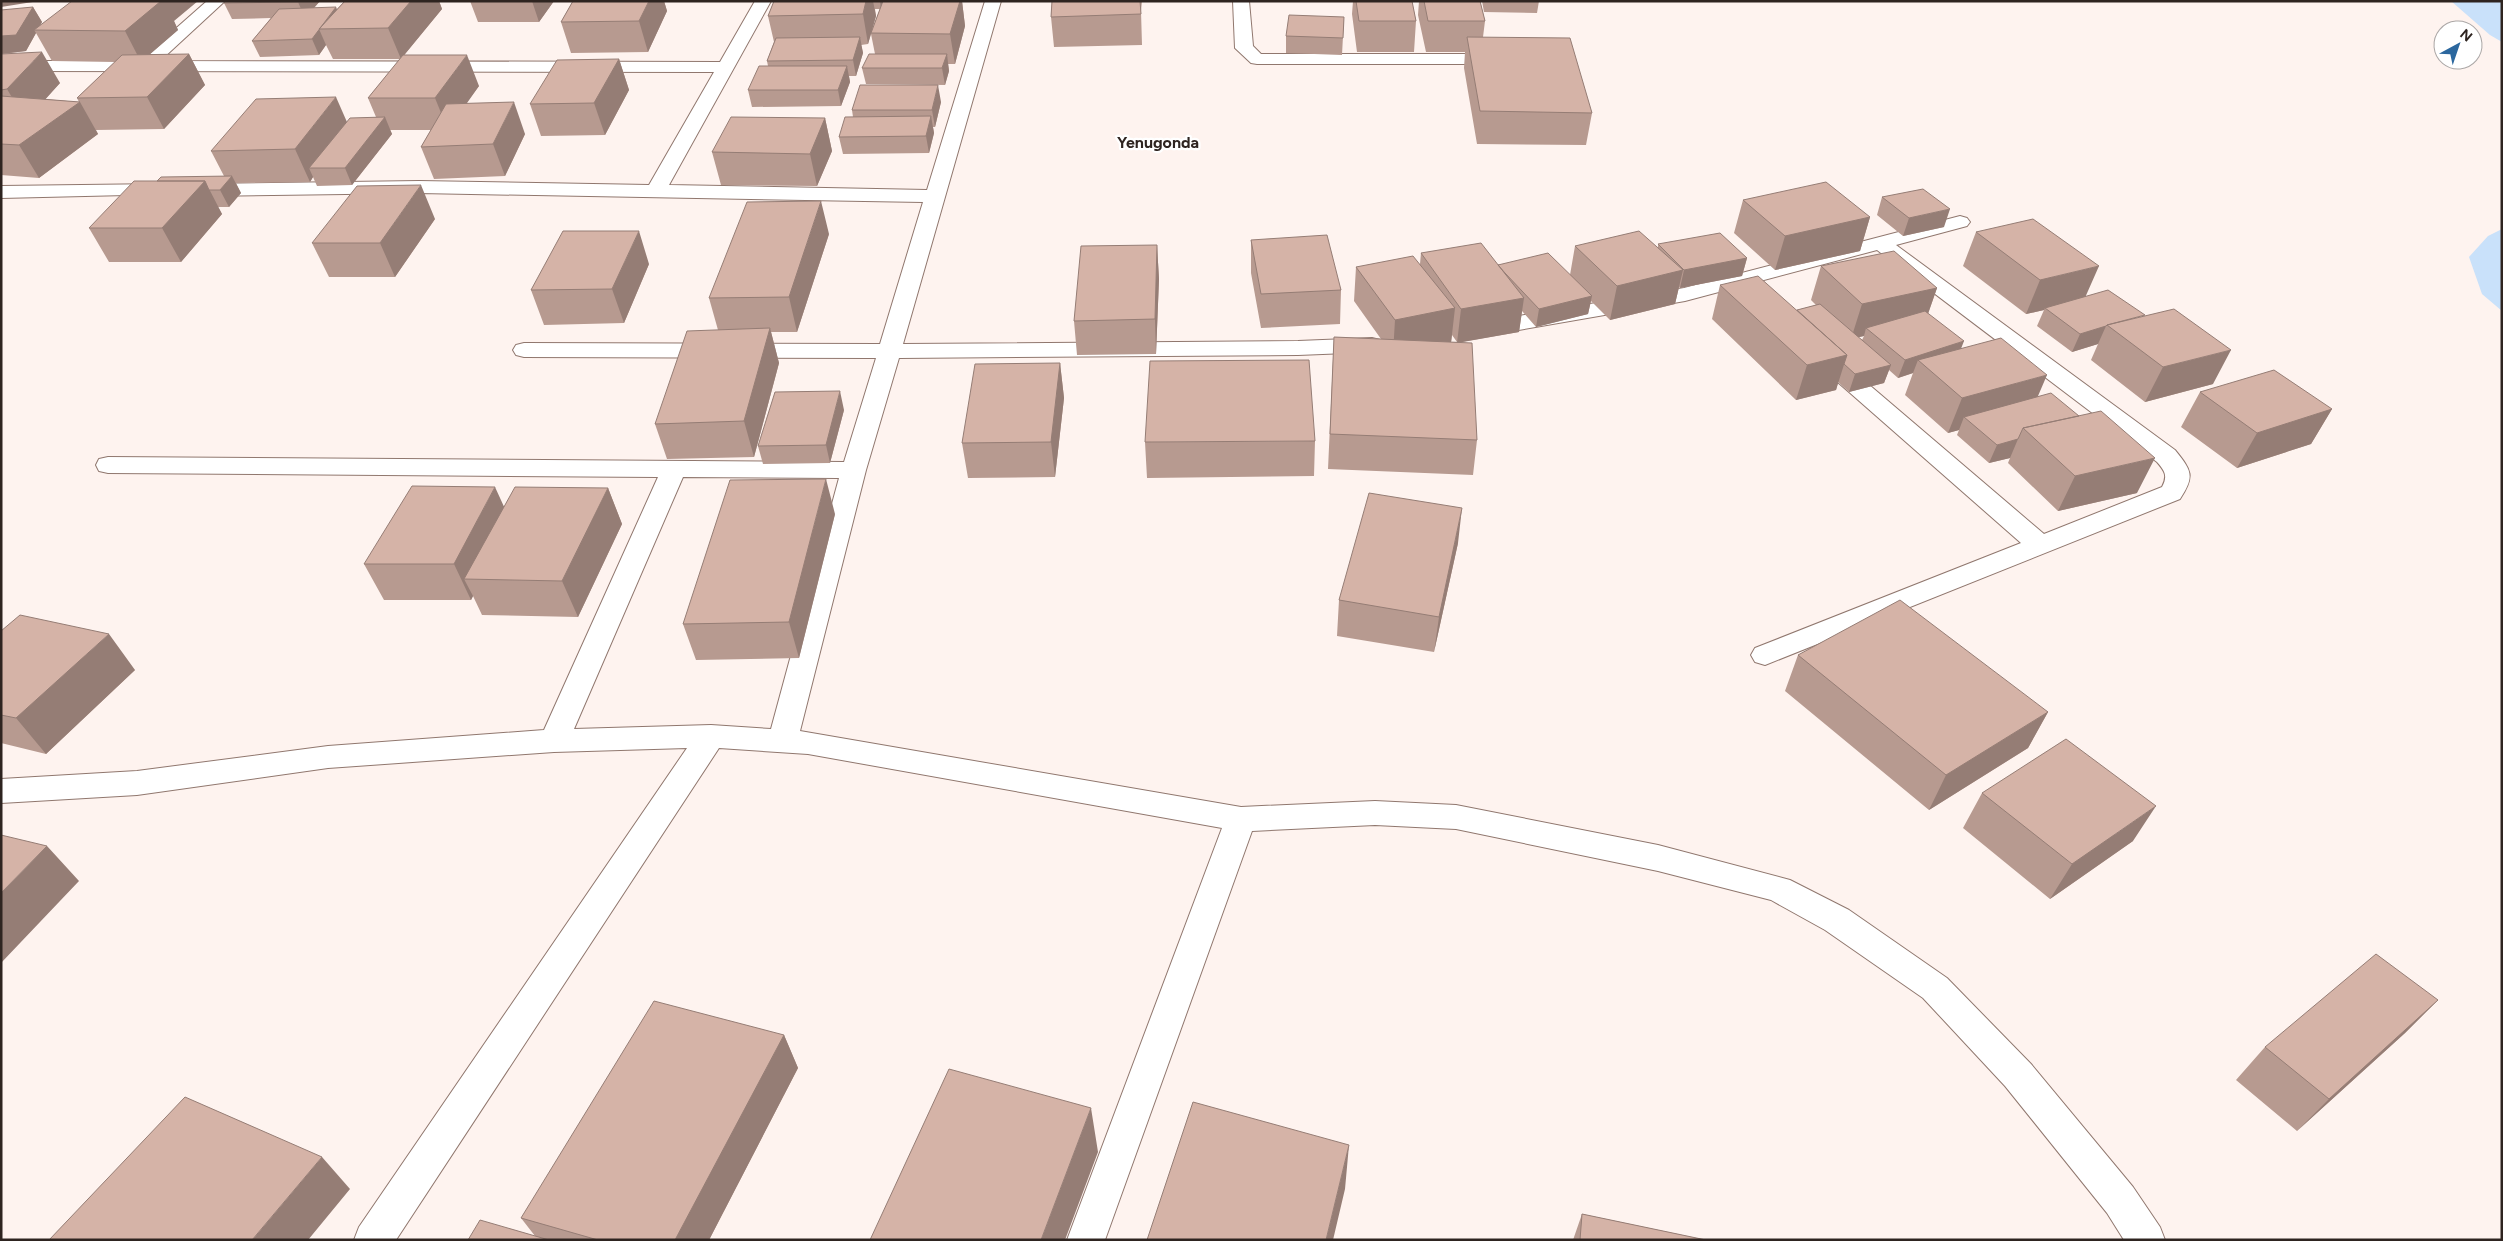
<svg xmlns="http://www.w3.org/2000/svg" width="2503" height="1241" font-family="Figtree,sans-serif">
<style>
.water{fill:#c9e1fa}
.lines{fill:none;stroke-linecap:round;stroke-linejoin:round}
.minor-casing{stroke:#90776e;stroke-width:2}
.minor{fill:#fff;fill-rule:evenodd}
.wall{fill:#b79a90;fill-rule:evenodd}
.shaded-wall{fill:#957d75}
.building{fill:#d5b3a7;stroke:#957d75}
.labels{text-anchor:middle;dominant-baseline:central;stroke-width:4.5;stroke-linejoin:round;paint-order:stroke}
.far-district-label{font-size:16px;font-weight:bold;fill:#2e2420;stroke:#fff}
</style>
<rect width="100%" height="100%" fill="#fef3ef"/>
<path class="water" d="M2451,1H2502V42L2490,35Z
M2502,229V311L2482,294L2469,257L2488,236Z"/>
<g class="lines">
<defs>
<path id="minor" d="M207,1H225L160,61L720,62L755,1H771L669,185L927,190L985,1H1001L903,344L1298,341L1372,338L1380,340L1383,345L1380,350L1372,352L1298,355L899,358L866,470L800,731L1241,807L1375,801L1456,805L1658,845L1790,880L1849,910L1947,978L2031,1064L2133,1187L2160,1227L2165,1240H2124L2107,1213L2005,1086L1923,998L1825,930L1771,900L1658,871L1456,829L1375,825L1252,831L1105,1240H1067L1222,828L808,754L719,748L396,1240H354L359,1227L687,748L554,752L328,768L137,795L1,803V779L137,771L328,746L544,730L658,477L108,473L99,471L96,465L99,459L108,457L844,462L876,358L524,357L516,355L513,350L516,345L524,343L880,344L923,202L419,193L203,196L196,194L193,190L196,186L203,184L419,181L649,185L714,72L1,71V61H139ZM683,477L839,478L771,729L711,725L574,729Z
M1233,1H1249L1253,46L1261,54H1501L1507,55L1510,59L1507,63L1501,64H1257L1251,63L1235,48Z
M162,184L169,186L172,190L169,194L1,198V186Z
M1960,216L1967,218L1970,222L1967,226L1896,245L2175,450C2192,471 2195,476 2180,499L1765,665L1755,662L1751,655L1755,648L2021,543L1824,370L1820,365L1824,360L1832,358L1840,360L2044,534L2162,487C2168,476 2165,471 2157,462L1877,250L1685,301L1484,336L1476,334L1473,329L1476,324L1484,322L1684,288Z"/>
</defs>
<use href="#minor" class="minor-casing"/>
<use href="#minor" class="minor"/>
</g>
<path class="wall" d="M226,1H320L314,8L337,9L345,1H439L442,9L404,55L479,86L466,103L525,134L505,176L434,179L421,147L431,130H390L392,134L352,185L317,186L313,177L310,182L236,183L241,193L229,207H218L222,214L181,262H109L89,228L157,181L224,176L211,151L346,122L376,117L368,98L400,59H333L326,45L319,55L260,57L252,41L271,18L232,19L224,3Z
M470,1H554L539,22H478Z
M573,1H664L667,11L648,52L571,53L561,22Z
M774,1H883L882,4L883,1H962L965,26L955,64H948L949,71L945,85L866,84L862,68L875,54L871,34L868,44L861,45L863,53L856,76H849L850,82L841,106L752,107L748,90L768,66L767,61L774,42L768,16ZM875,9H880L872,30L876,16Z
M1052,1H1142L1141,11L1142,45L1054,47L1051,17Z
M1353,1H1412L1416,21L1414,52H1357L1352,14Z
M1419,1H1480L1485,21L1483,37L1592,113L1586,145L1477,144L1464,68L1465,52H1426L1418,15Z
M1482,1H1539L1537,13L1484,12Z
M33,7L42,22L40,25L174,21L178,30L150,54H189L205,85L164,129L96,130L98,134L39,178L1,175V54L60,83L45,99L79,102L77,98L115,62L52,61L36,33L26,51L1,54Z
M1344,17L1342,55L1286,53V36Z
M619,59L629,90L605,135L541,136L530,104Z
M941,102L935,127H933L934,133L929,153L843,154L839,137L853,117L852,110Z
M825,118L832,151L817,186L721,185L712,152Z
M1882,197L1944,227L1903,236L1877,215Z
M1743,200L1870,217L1860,251L1775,270L1734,233Z
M435,219L395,277H329L312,243Z
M1976,232L2086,297L2213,384L2145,402L2091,360L2098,344L2072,352L2037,326L2044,310L2026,314L1963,266Z
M829,234L797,332H771L779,363L754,457L667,459L655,424L718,330L709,298Z
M1251,240L1341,290L1340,324L1261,328L1251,273Z
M1658,244L1747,258L1742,276L1680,288L1679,287L1675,304L1610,320L1591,301L1588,314L1536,327L1522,311L1519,332L1461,342L1477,440L1473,475L1328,469L1334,337L1381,339L1354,301L1356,267L1420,264L1421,253L1570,275L1575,246L1658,247ZM1452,335L1457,342H1451Z
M1157,245L1159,279L1156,354L1077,355L1074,321Z
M649,264L624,323L544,325L531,290Z
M1821,266L1937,288L1928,314L1962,349L2037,397L2137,493L2058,511L2008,463L2010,458L1989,463L1957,435L1959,430L1948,433L1905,395L1913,373L1898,378L1889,370L1884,383L1849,392L1838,382L1836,390L1796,400L1712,319L1720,285L1797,310L1816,305L1811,300ZM1864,336L1862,340L1858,337Z
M1060,363L1064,398L1055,477L968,478L962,443Z
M2200,392L2332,409L2311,444L2237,468L2181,427Z
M844,410L830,463L763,464L758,446Z
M1315,441L1314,476L1147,478L1145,442Z
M608,488L622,524L578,617L482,615L473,596L471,600H384L364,564L504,506Z
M835,514L799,658L696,660L683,624Z
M1458,543L1434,652L1337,636L1339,600Z
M1,631L135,670L46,754L1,743Z
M1798,655L2048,712L2028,748L1929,810L1785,691Z
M1982,793L2133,841L2050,899L1963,828Z
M2438,1000L2405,1033L2297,1131L2236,1080L2265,1047Z
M784,1035L798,1068L709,1240H468L535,1236L521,1218Z
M1582,1214L1706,1240H1573Z"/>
<path class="shaded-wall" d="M1,1H39L1,7Z
M157,1H198L174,21L178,30L141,62L125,31Z
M299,1H320L305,18L298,2Z
M411,1H439L442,9L401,59L388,28Z
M532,1H554L539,22Z
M649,1H664L667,11L648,52L639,21Z
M866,1H873L876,16L868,44L863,14Z
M880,1H883L881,9Z
M960,1H962L965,26L955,64L950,34Z
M33,7L42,22L38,30H34L36,33L26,51L1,54V36Z
M336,7L343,23L320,29Z
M319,29L326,45L319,55L312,39Z
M860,37L863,53L856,76L853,60Z
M42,52L60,83L26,121L7,89Z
M189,54L205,85L164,129L147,97Z
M947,54L949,71L945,85L942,68Z
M467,55L479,86L448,130L435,98Z
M619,59L629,90L605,135L594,103Z
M847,66L850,82L841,106L838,90Z
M938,85L941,102L935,127L932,110Z
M336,97L350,129L309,168L313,177L310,182L295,149Z
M80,102L98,134L39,178L19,145Z
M514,102L525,134L505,176L493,144Z
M931,116L934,133L929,153L926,136Z
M385,117L392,134L352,185L345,168Z
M825,118L832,151L817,186L810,154Z
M232,176L241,193L229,207L220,190Z
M205,181L222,214L181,262L162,228Z
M421,185L435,219L395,277L380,243Z
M821,201L829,234L797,332L789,297Z
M1950,209L1944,227L1903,236L1909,218Z
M1870,217L1860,251L1775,270L1785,236Z
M639,231L649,264L624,323L612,289Z
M1157,245L1159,279L1156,354L1155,319Z
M1747,258L1742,276L1680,288L1684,270Z
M2099,266L2084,300L2045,308L2044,310L2026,314L2040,280Z
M1683,270L1675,304L1610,320L1617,286Z
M1937,288L1925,322L1866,328L1864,336L1851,339L1862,304Z
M1592,296L1588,314L1536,327L1539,309Z
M1524,298L1519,332L1457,343L1461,309Z
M1455,308L1451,343L1393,354L1395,320Z
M2106,326L2098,344L2072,352L2080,334Z
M770,328L779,363L754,457L744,421Z
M1964,341L1957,359L1918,360L1913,373L1898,378L1905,360Z
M2231,350L2213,384L2145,402L2163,367Z
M1847,355L1836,390L1796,400L1807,365Z
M1060,363L1064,398L1055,477L1051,442Z
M1891,365L1884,383L1849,392L1855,374Z
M2047,375L2032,410L1964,417L1959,430L1948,433L1962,398Z
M840,391L844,410L830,463L826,445Z
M2332,409L2311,444L2237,468L2257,433Z
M2018,439L2010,458L1989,463L1997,445Z
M2155,458L2137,493L2058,511L2075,476Z
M826,479L835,514L799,658L789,622Z
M495,487L511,522L464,579L473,596L471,600L454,564Z
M608,488L622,524L578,617L562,581Z
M1462,508L1458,543L1434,652L1439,617Z
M109,634L135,670L46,754L16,718Z
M2048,712L2028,748L1929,810L1946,775Z
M2156,806L2133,841L2050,899L2072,864Z
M47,846L79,881L1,963V893Z
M2438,1000L2405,1033L2297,1131L2329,1099Z
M784,1035L798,1068L709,1240H675Z
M1091,1108L1098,1152L1065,1240H1041Z
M1349,1145L1345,1189L1333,1240H1326Z
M322,1157L350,1189L308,1240H252Z"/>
<path class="building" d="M72,1H161L125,31L34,30Z
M226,1H299L298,2L224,3Z
M345,1H411L388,28L319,29Z
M573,1H649L639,21L561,22Z
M774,1H866L863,14L768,16Z
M883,1H960L950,34L871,33Z
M1052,1H1140L1141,14L1051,17Z
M1356,1H1412L1416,21H1359Z
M1424,1H1480L1485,21H1428Z
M33,7L16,35L1,36V10Z
M336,7L312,39L252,41L279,9Z
M1289,15L1344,17L1343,38L1286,36Z
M860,37L853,60L767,61L776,38Z
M1467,37L1570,38L1592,113L1480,111Z
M42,52L7,89L1,90V54Z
M189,54L147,97L77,98L122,55Z
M869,54H947L942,68H862Z
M403,55H467L435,98H368Z
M619,59L594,103L530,104L557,60Z
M759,66H847L838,90H748Z
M860,85H938L932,110H852Z
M1,96L80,102L19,145L1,144Z
M336,97L295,149L211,151L256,99Z
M514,102L493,144L421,147L446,104Z
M931,116L926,136L839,137L845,117Z
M385,117L345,168H309L350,118Z
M731,117L825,118L810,154L712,152Z
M232,176L220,190H209L205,181H157L161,177Z
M134,181H205L162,228H89Z
M1826,182L1870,217L1785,236L1743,200Z
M421,185L380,243H312L357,186Z
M1923,189L1950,209L1909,218L1882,197Z
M821,201L789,297L709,298L747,202Z
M2033,219L2099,266L2040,280L1976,232Z
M563,231H639L612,289L531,290Z
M1639,231L1683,270L1617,286L1575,246Z
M1720,233L1747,258L1684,270L1658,244Z
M1327,235L1341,290L1261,294L1251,240Z
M1481,243L1524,298L1461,309L1421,253Z
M1157,245L1155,319L1074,321L1081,246Z
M1894,251L1937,288L1862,304L1821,266Z
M1548,253L1592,296L1539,309L1505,273L1498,265Z
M1413,256L1455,308L1395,320L1356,267Z
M1758,276L1847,355L1807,365L1720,285Z
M2108,290L2145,315L2107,325L2106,326L2080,334L2045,308Z
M1820,304L1891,365L1855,374L1844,364L1847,355L1797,310Z
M2174,309L2231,350L2163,367L2107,325Z
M1925,311L1964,341L1905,360L1866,328Z
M770,328L744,421L655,424L687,331Z
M1334,337L1472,343L1477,440L1330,434Z
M2001,338L2047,375L1962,398L1918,360Z
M1309,360L1315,441L1145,442L1150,361Z
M1060,363L1051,442L962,443L975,364Z
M2274,370L2332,409L2257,433L2200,392Z
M840,391L826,445L758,446L775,392Z
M2051,393L2079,416L2023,428L2018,439L1997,445L1964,417Z
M2101,411L2155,458L2075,476L2023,428Z
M826,479L789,622L683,624L730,480Z
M412,486L495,487L454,564H364Z
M515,487L608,488L562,581L464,579Z
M1369,493L1462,508L1439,617L1339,600Z
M1900,600L2048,712L1946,775L1798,655Z
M20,615L109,634L16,718L1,715V631Z
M2066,739L2156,806L2072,864L1982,793Z
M1,835L47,846L1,893Z
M2376,954L2438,1000L2329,1099L2265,1047Z
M654,1001L784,1035L675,1240H598L521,1218Z
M949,1069L1091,1108L1041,1240H870Z
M185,1097L322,1157L252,1240H49Z
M1193,1102L1349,1145L1326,1240H1147Z
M1582,1214L1706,1240H1580Z
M480,1220L549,1240H468Z"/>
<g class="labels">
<g class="far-district-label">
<text x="1158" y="142">Yenugonda</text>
</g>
</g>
<rect width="2503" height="1241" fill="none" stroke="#2e2420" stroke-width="5"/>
<g transform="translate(2458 45) rotate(40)"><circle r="24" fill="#ffffff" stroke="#aba7a6"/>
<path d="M0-4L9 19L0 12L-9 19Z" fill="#2b679e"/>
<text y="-8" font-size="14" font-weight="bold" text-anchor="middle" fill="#2e2420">N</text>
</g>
</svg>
